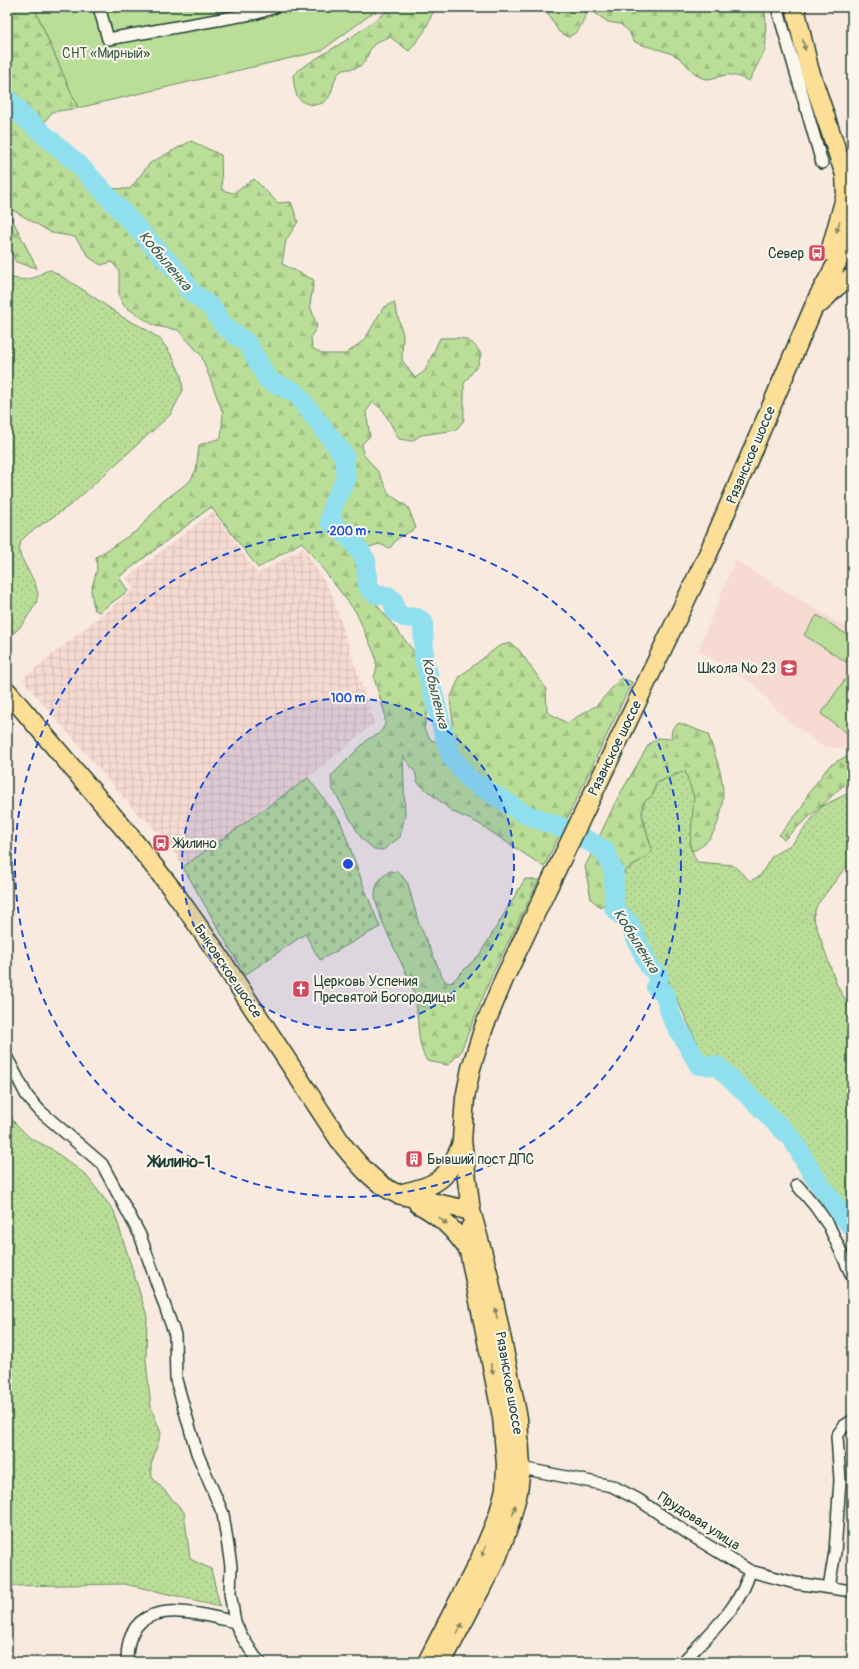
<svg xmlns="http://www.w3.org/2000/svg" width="859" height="1669" font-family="Pangolin,sans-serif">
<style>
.built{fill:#f7dbd2}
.industrial{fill:url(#industrial-grid)}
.grass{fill:url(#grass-dots);stroke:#6c8d66}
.forest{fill:url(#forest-firs);stroke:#6c8d66}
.cemetery{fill:url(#cemetery-stones);stroke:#6c8d66}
.garden{fill:#badd98;stroke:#6c8d66}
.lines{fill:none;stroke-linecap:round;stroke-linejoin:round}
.river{stroke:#90dfee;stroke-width:20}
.street-casing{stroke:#1f3d34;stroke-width:14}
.primary-casing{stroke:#1f3d34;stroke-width:21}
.street{stroke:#fbf7ec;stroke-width:11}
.primary{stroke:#fcde96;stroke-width:18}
.oneway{fill:#828560}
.ring{fill:none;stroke:#1d4ed8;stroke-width:2;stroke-dasharray:7 5}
.labels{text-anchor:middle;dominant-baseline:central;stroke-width:4;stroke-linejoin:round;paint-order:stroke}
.park-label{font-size:14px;fill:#3e5d48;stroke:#fbf7ec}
.poi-label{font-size:14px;fill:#1f3d34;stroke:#fbf7ec;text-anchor:start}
.street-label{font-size:14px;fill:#1f3d34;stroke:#fbf7ec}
.water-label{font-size:15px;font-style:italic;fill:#365d59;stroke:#fbf7ec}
.quarter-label{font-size:16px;font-weight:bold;fill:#1f3d34;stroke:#fbf7ec}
.centre{fill:#1d4ed8;stroke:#fbf7ec;stroke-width:2}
.ring-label{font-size:12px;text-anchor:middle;font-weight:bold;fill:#1d4ed8;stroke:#fbf7ec;stroke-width:4;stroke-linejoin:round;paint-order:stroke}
</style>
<defs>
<pattern id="industrial-grid" width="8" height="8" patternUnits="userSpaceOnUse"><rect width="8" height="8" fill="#f7dbd2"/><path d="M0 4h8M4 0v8" fill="none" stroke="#d3bdb5"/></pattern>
<pattern id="grass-dots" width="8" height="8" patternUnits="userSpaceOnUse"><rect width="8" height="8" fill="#badd98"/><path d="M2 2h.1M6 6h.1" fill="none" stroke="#9fbf84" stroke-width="1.8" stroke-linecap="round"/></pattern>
<pattern id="forest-firs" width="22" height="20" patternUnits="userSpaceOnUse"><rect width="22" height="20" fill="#badd98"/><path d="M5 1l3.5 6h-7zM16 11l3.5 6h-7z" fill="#9fbf84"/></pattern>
<pattern id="cemetery-stones" width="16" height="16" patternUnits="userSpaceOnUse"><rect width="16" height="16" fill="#badd98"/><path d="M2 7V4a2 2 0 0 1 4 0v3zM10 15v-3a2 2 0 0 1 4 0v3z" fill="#9fbf84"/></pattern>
</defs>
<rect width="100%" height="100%" fill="#f9eae0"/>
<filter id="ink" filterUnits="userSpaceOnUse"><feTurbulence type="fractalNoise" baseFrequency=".025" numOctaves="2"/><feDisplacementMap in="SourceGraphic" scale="8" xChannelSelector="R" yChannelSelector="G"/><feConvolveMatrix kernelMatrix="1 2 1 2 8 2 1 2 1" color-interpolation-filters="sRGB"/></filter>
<g filter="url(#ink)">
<path class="built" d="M735,560L852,631V745L849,749L823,747L781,715L755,685L698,650Z"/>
<path class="industrial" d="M213,512L258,574L303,547L331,592L374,723L308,778L183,867L173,851L146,819L141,818L22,679L134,589L126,578Z"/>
<path class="grass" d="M51,270L85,291L124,318L144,328L161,340L172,356L181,375L183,390L171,414L72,504L29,533L21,541L19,550L21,557L35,583L38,594L36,604L22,625L14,633L7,635V276C14,279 25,281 33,278C41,275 42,271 51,270Z
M685,770L695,797L690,847L697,862L733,865L750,881L760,876L772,856L792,844L822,806L849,793H852V863L845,868L817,905L813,917L836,983L852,1012V1208L848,1207L839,1199L797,1134L719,1062L703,1055L661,966L631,921L620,895L624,872L652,852L642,814L644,802L653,795L656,783Z
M7,1108L13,1121L30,1138L50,1148L85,1174L114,1211L147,1316L146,1361L151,1407L161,1433L151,1465L152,1477L184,1512L190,1559L211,1569L220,1606L125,1584L7,1586Z"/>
<path class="forest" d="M7,7H34L78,108L52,112L45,121L44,143L96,188L130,189L150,163L191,141L221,155L222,190L233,193L254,179L278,203L291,202L298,222L286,240L282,264L314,280L310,305L317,327L311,336L312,348L323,354H346L365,339L383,308L394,302L403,335L402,360L415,378L425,371L440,338C460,338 470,335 481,354L478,365L464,383V420L456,430L421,435L412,441L399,439L383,410L373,402L366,412L370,436L362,444L363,454L379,473L389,494L408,507L416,528L397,539L390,548L379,544L356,551L362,586L420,659L428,706L424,729L431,740L442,743L449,734L453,723L450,699L460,676L499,646L510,643L519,650L546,688L547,712L567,723L597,705L621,678L632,682L544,867L478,823L453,812L418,783L415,772L403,756L405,815L400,837L383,850L374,849L362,839L332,788L331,776L368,739L379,734L385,725V714L374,678L377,667L375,655L356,612L302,542L258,568L211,507L119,577L128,591L99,612L94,609L91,591L97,569L96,557L138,530L162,502L190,481L196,470L199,445L221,438L223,413L201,355L178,330L155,326L124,306L119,296V271L112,262L101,265L90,258L75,237L52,233L11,209L12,219L37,268L16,262L7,243Z
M393,7H437L434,10L424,32L409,51L390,37C362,44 373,60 358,67C350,71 342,66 336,77C333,83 333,91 329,97C322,108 304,107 297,96C294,90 294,82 293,75L301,68L353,36Z
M544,7H765L766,38L765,50L749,81C742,78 733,74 726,75C718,76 710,81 702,78C691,73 686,61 676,56C663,49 647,48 633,41L629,31L620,24L608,22L589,9L578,31L569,37L559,32Z
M679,723L708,734C713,750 720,766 722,782C726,806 717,842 693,851L690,847L694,797L685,771L656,783L653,795L644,802L642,814L652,852L624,872L620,895L600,907L591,899L585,867L616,801L649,744L658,738L671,739L672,729Z
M852,755V785L847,783C836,791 830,798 821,806C809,818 795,828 784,840L779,835L801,809L808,794L829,766L843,758Z
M390,871L399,872L408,884L418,921L442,976L446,982L451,983L480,954L525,879L539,880L492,975L460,1053L448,1065L427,1061C414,1041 421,1010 412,987C404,965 374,913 375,893C376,882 382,876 390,871Z"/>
<path class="cemetery" d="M308,778L340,820L364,887L380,927L320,960L305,934L245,975L183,867Z"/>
<path class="garden" d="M34,7H381L321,51L78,108Z
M817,615L852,638V654L846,662L804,635Z
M852,669V725L847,733L821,714Z"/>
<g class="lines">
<path class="river" d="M7,98L24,117L80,166L182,277L189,290L211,307L225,327L247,343L269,381L295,392L344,455L346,480L334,501L330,521L352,540L366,560L368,587L376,594L388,596L393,600L395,611L404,617L417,618L423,622L424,659L443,731L451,756L470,780L525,814L563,828L592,843L606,852L614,873V908L629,923L649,966L659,976L656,987L664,992L672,1018L699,1065L717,1066L752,1099L793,1140L813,1175L850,1225H852"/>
<defs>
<path id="street" d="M99,7L108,39L257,13L275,7
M777,7L822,163
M7,1058L27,1096L40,1111L102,1164L140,1235L175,1335L176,1380L197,1453L223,1514L231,1566L230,1593L235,1622L241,1635L255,1657L260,1662
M797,1185L815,1206L829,1226L852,1276
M521,1468L612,1486L639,1500L689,1534L750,1571L795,1583L852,1591
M829,1587L835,1552L840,1480L837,1436L844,1426L852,1421
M127,1662C126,1593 192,1612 235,1622
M683,1662C707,1635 741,1608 750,1571"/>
<path id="primary" d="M795,7L809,68L845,175L852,185
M830,252L846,194L845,175
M821,303C830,293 839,282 852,278
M7,691L126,831L172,889L213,947L342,1144C358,1164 374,1183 397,1194L471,1211
M402,1193C440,1185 447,1179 462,1143
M418,1204C440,1215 455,1230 469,1251
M427,1662L480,1559L498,1516L505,1489L506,1464L502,1417L469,1251L470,1228
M442,1662L497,1558L510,1523L518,1492L521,1468L518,1418L488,1272L471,1211L462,1140L465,1098L471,1068L484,1027L504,979L708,554L818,297L843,252L852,225"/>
</defs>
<use href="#street" class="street-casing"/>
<use href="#primary" class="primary-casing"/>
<use href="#street" class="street"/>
<use href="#primary" class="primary"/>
</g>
<defs><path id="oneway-solid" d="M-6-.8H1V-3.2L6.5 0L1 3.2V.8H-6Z"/></defs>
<g class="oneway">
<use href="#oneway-solid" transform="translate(804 45) rotate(77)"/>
<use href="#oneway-solid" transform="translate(838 227) rotate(107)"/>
<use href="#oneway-solid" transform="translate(443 1221) rotate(40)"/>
<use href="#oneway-solid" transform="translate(496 1313) rotate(-102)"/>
<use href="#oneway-solid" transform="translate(492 1369) rotate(79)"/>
<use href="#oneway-solid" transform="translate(514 1510) rotate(-75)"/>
<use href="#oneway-solid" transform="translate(484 1551) rotate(112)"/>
<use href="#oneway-solid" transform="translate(460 1628) rotate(-62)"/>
</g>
</g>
<circle cx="348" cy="864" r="166" fill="#1d4ed8" fill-opacity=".12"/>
<g class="ring">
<circle cx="348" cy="864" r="166"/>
<circle cx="348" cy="864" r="333"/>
</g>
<defs>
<symbol id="bus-square" viewBox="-11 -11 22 22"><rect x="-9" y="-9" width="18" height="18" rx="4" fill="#d1495b" stroke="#fbf7ec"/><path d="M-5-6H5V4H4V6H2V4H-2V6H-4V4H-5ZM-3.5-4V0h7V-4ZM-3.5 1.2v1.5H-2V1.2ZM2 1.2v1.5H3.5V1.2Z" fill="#fff"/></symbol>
<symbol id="school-square" viewBox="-11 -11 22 22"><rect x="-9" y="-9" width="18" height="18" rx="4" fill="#d1495b" stroke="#fbf7ec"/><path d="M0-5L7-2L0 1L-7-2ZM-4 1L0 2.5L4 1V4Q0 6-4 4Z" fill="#fff"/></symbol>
<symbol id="church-square" viewBox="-11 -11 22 22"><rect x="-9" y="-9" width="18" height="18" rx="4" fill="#d1495b" stroke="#fbf7ec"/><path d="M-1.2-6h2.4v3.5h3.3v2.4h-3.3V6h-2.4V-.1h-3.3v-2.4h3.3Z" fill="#fff"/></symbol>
<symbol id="building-square" viewBox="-11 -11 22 22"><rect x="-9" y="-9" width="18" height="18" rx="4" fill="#d1495b" stroke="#fbf7ec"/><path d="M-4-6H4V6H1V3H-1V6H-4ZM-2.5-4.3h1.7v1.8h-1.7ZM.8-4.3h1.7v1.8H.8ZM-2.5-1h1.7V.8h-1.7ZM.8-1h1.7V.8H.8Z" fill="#fff"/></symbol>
</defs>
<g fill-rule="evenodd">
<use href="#bus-square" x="807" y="243" width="20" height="20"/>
<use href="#school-square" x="779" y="658" width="20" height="20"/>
<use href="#bus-square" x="151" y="833" width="20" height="20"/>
<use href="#church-square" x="291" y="979" width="20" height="20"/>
<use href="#building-square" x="404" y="1149" width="20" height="20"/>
</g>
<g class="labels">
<g class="park-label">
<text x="106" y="53">СНТ «Мирный»</text>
</g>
<g class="poi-label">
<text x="804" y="253" text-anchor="end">Север</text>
<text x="776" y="668" text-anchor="end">Школа № 23</text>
<text x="174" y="843">Жилино</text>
<text x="314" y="981">Церковь Успения<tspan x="314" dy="16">Пресвятой Богородицы</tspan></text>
<text x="427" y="1159">Бывший пост ДПС</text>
</g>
<g class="street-label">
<text transform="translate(751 455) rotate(-67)">Рязанское шоссе</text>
<text transform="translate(615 748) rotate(-64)">Рязанское шоссе</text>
<text transform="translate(228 971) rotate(56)">Быковское шоссе</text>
<text transform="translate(509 1383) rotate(80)">Рязанское шоссе</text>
<text transform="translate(699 1521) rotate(33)">Прудовая улица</text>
</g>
<g class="water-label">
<text transform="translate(165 261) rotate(50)">Кобыленка</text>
<text transform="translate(435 693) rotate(76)">Кобыленка</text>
<text transform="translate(636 941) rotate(58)">Кобыленка</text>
</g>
<g class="quarter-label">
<text x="180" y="1162">Жилино-1</text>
</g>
</g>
<circle cx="348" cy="864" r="6" class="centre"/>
<g class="ring-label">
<text x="348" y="535">200 m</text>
<text x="348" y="702">100 m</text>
</g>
<rect width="859" height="1669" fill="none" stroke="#fbf7ec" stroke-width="24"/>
<rect x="12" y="12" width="835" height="1645" fill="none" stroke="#1f3d34" stroke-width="1.5" filter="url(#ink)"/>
</svg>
